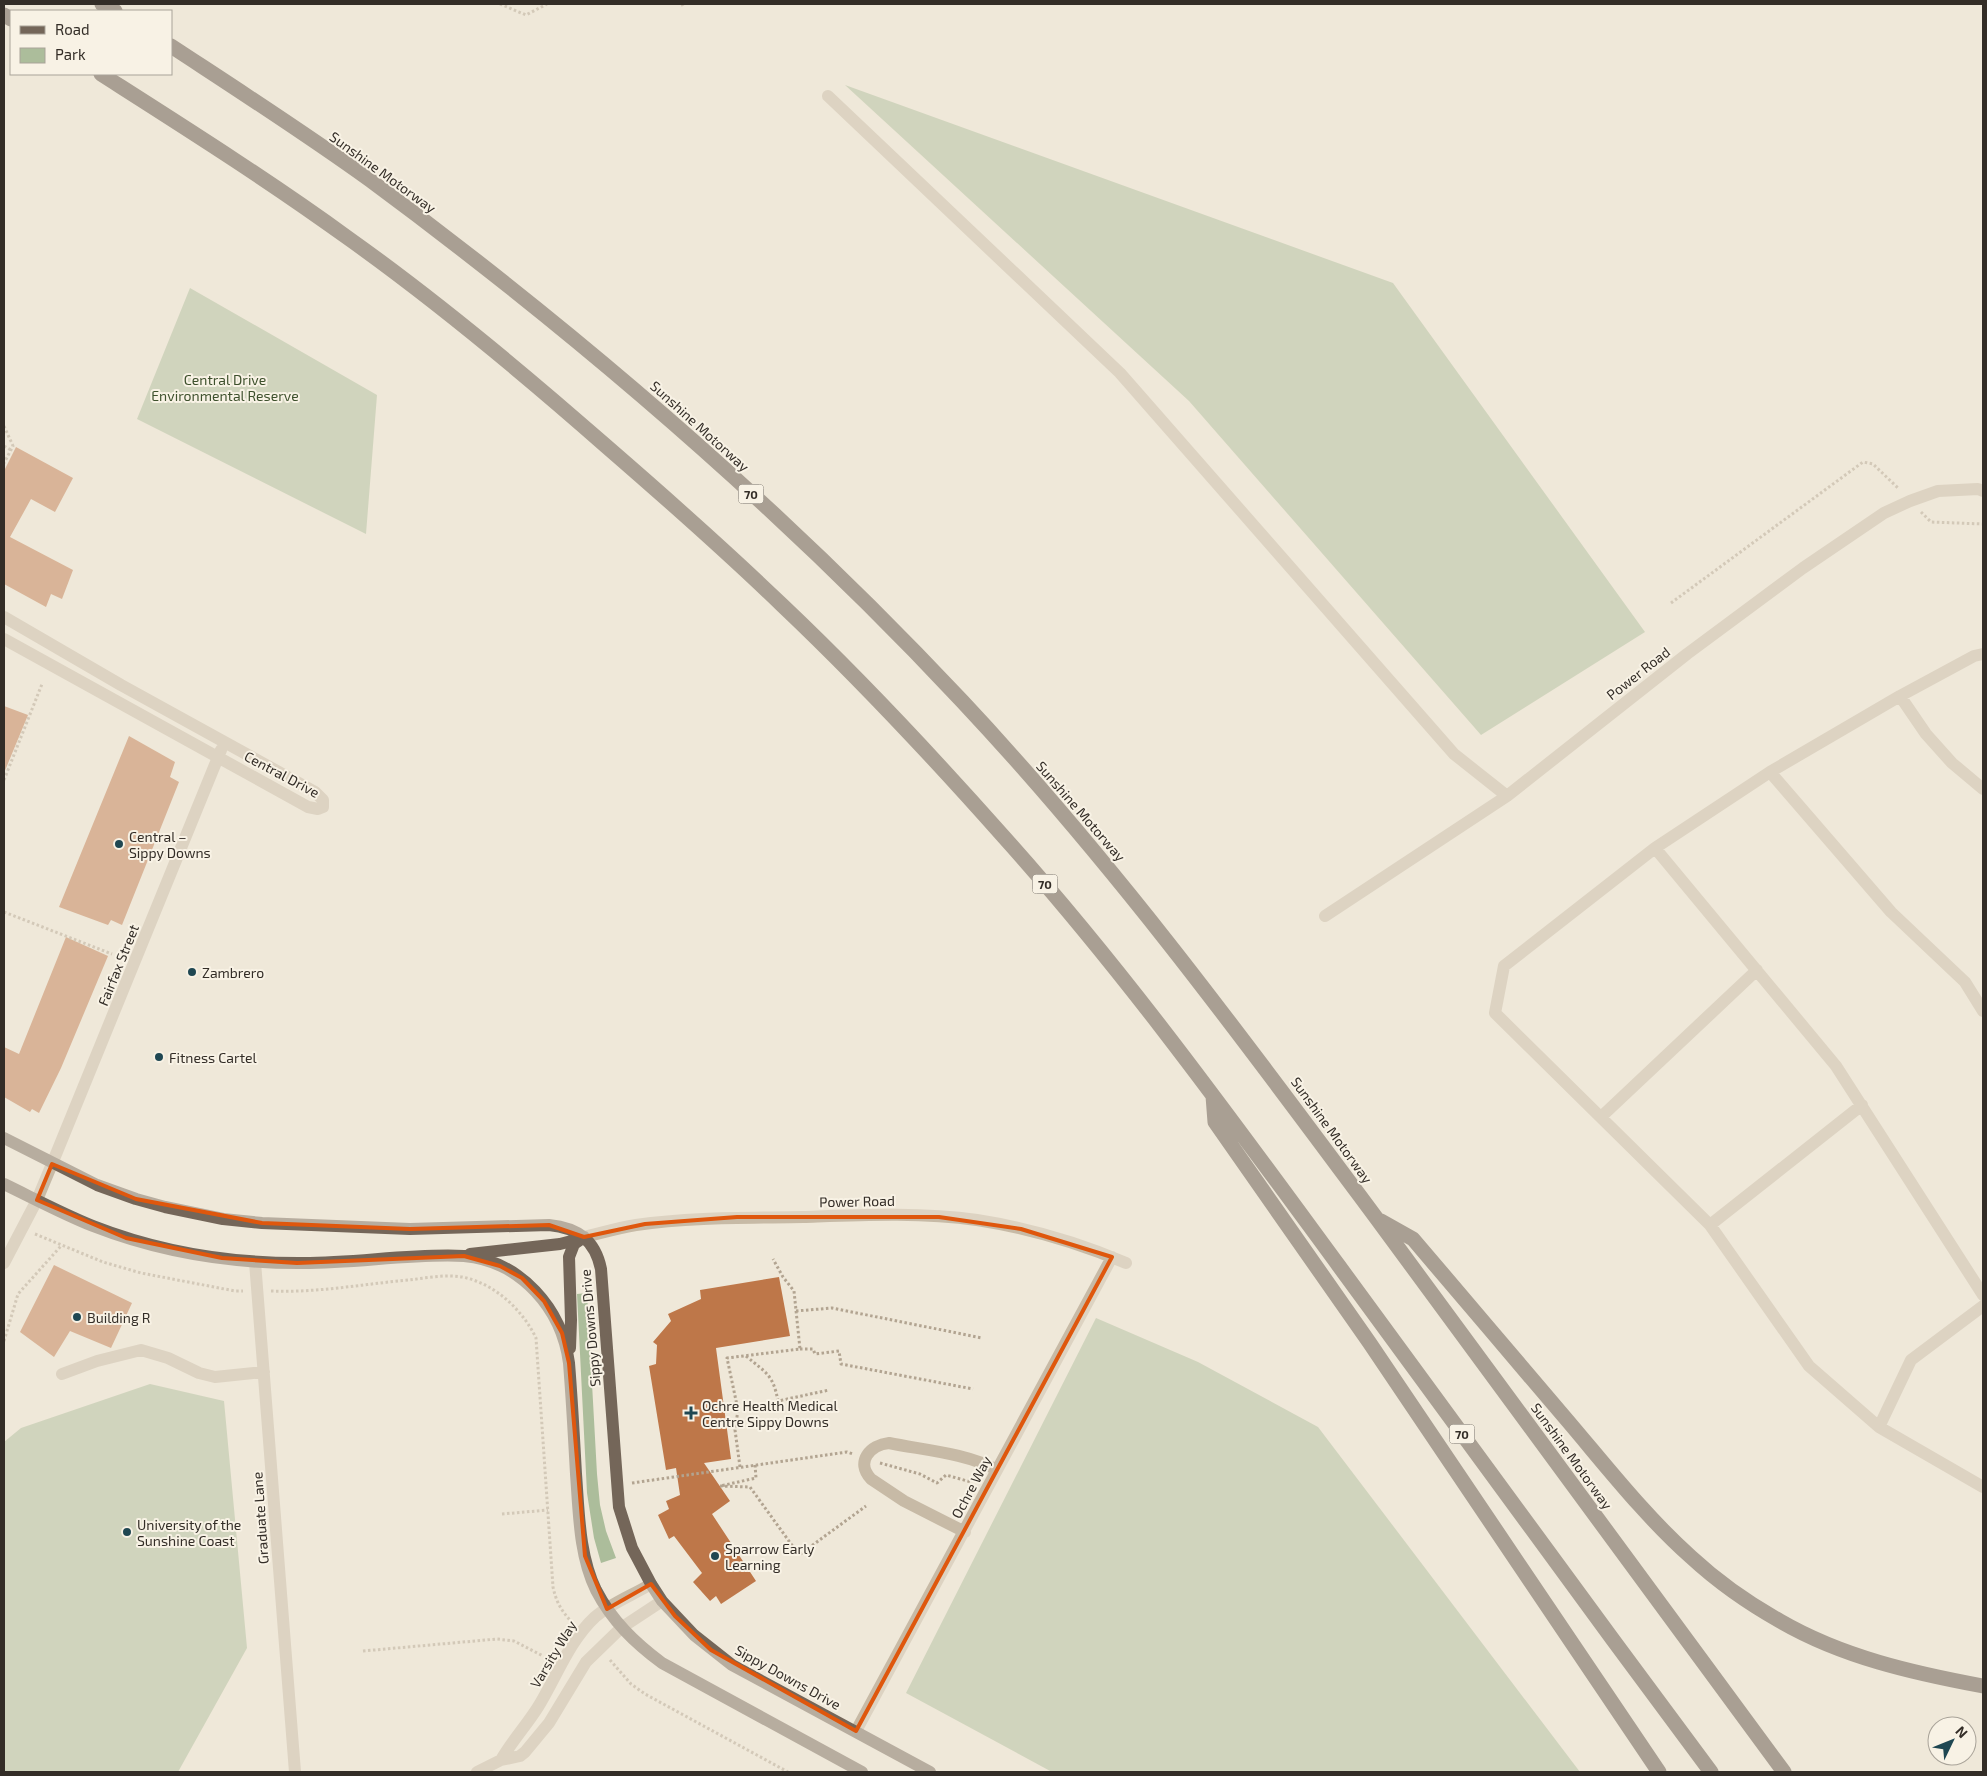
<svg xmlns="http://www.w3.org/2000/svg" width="1987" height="1776" font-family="'Exo 2',sans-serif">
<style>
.green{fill:#acbd9b}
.building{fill:#be7749}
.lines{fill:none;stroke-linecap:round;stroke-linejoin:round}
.path{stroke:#b2a491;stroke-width:3;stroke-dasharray:2.5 2.5;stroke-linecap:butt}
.minor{stroke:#c7baa6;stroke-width:12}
.major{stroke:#746659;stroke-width:12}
.highway{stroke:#54483e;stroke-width:15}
.marked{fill:none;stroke:#df570d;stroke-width:4;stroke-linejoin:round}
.poi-dot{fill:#1f4752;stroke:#f8f2e5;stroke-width:2}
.labels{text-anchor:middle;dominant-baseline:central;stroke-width:4;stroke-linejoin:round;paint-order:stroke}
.shield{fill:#f8f2e5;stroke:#6e6860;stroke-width:1}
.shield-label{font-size:12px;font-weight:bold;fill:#332d27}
.street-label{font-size:14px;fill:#332d27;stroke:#f8f2e5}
.park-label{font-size:14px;fill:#3d502c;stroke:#f8f2e5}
.poi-label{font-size:14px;fill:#332d27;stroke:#f8f2e5;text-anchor:start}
</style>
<rect width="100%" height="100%" fill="#efe8d9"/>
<path class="green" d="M845,85L1393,283L1645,632L1481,735L1189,401Z
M190,288L377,395L366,534L137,419Z
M587,1293L597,1474L600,1505L606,1531L616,1558L601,1563L594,1538L587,1493L577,1294Z
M1096,1318L1198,1362L1318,1427L1580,1772H1052L906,1693Z
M150,1384L224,1401L247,1648L178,1772H4V1442L21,1428Z"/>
<path class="building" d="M16,447L73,478L55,512L31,499L10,537L73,570L62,599L51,594L46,607L4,584V471Z
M4,706L28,715L4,773Z
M129,736L175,762L170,777L179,782L122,925L111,920L108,925L59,907Z
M66,937L108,956L61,1068L39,1113L32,1109L30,1112L4,1097V1047L19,1054Z
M54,1265L132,1303L111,1348L70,1331L54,1357L20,1332Z
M779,1277L790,1336L716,1348L731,1459L704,1463L730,1501L712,1514L756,1581L721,1604L716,1596L710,1601L693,1582L702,1573L674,1536L669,1539L658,1515L669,1509L666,1501L680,1495L676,1468L666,1470L649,1366L656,1364L657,1345L653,1342L671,1321L668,1314L701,1299L700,1290Z"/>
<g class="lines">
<path class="path" d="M500,4L526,15L547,4
M682,4L683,6
M4,426L13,446L4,463
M4,446L11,450
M1921,512L1931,522L1983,524
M1671,603L1863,462L1873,464L1899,489
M4,780L42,684
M4,912L112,954
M35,1234L103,1262L141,1273L235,1291H243
M271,1291C317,1293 363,1284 409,1280C426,1278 445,1274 462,1277C494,1283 522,1309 536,1338L553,1587C556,1601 561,1611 572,1622
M796,1311L832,1308L982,1338
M4,1341L18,1294L61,1246
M800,1349H813L815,1354L839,1351L841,1364L973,1389
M746,1356C766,1373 773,1374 778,1401L829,1390
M880,1463L920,1474L937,1483L946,1475L971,1482
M755,1465L756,1478L720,1486L750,1487L799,1555L866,1506
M740,1467L735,1430L738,1410L727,1358L800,1349L794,1291L783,1277L773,1259
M632,1483L847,1452L853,1454
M502,1514L548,1510
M363,1651L497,1639L514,1641L543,1656
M610,1660L631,1684L645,1694L788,1772"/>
<path class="minor" d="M828,96L1120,373L1454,754L1507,796
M4,617L121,685L315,792L323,800V807L318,809L308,807L4,639
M1983,654L1974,656L1900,696L1770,772L1655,848L1504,966L1495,1013L1710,1225L1809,1366L1879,1427L1983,1487
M1900,696L1926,734L1952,763L1983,789
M1770,772L1891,912L1965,982L1983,1011
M1655,848L1836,1066L1983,1295
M1325,916L1507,796L1687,654L1803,568L1884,513L1910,501L1938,491L1978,489L1983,491
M1601,1117L1757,970
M1710,1225L1862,1105
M584,1237C601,1233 618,1228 636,1225C690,1217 747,1218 803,1217C861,1215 919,1212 977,1220C1028,1228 1079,1243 1126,1263
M255,1262L295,1772
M4,1263L37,1200L52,1164L221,750
M62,1374L97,1361L141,1350L168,1358L199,1373L215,1377L264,1372
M1879,1427L1911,1360L1983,1306
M965,1532L904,1501L871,1479C855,1462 870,1445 889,1443C923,1450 966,1453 997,1470
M856,1731L1112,1257
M501,1760C512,1741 526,1726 538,1707C556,1678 569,1641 595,1617C611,1603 633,1595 651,1584
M477,1772L501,1760L520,1756L525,1752L549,1723L586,1662L621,1628L662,1601"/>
<path class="major" d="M4,1138L97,1185L136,1199L165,1207L223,1219L262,1223L410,1229L549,1225C578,1228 595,1240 601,1269L619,1507L632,1548L651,1584L662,1601L694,1635L732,1665L930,1772
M4,1184C33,1198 63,1214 93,1226C157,1251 229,1263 298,1263C353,1264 411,1253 464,1256C521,1261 562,1309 569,1363C572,1400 574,1437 576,1474C579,1513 579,1555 596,1590C612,1621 635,1643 662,1663L862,1772
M470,1254L560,1244L579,1239
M570,1348L571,1320L569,1257L574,1244L584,1237"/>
<path class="highway" d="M102,4L115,11
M4,15L11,19
M171,46C238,90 305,133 370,180C581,336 782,509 962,701C1115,864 1247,1044 1380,1223C1515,1406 1650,1589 1784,1772
M101,74C184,127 268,180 348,238C438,302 523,373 606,446C666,498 725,550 782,605C859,678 932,756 1003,836C1125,972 1231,1119 1339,1266C1462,1435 1586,1604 1711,1772
M1213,1096L1215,1122L1369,1342L1659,1772
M1381,1221L1413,1239C1464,1299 1516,1360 1567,1420C1607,1467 1645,1516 1691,1557C1718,1582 1748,1603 1780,1621C1842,1657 1913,1673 1983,1686"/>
</g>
<path d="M0 0H1987V1776H0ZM52,1164L136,1199L262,1223L410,1229L549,1225L584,1237L645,1224L737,1217H939L1021,1229L1112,1257L856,1731L711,1650L675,1616L651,1584L607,1609L585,1556L569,1363L562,1333L544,1301L522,1278L500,1266L464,1256L297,1263L222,1258L126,1238L37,1200Z" fill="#efe8d9" fill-opacity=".55" fill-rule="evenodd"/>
<path class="marked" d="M52,1164L136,1199L262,1223L410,1229L549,1225L584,1237L645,1224L737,1217H939L1021,1229L1112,1257L856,1731L711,1650L675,1616L651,1584L607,1609L585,1556L569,1363L562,1333L544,1301L522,1278L500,1266L464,1256L297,1263L222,1258L126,1238L37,1200Z"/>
<g class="poi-dot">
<circle cx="119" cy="844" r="5"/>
<circle cx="192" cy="972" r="5"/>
<circle cx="159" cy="1057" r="5"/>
<circle cx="77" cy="1317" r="5"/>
<path d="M688.5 1405.5h5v5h5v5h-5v5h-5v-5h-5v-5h5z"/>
<circle cx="127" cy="1532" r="5"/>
<circle cx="715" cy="1556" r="5"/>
</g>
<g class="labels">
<g class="shield">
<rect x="738.5" y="484.5" width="25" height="19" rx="4"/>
<rect x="1032.5" y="874.5" width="25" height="19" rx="4"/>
<rect x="1449.5" y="1424.5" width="25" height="19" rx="4"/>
</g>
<g class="shield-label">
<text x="751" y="494">70</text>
<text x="1045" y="884">70</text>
<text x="1462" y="1434">70</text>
</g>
<g class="street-label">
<text transform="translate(383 172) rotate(36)">Sunshine Motorway</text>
<text transform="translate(700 426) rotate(42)">Sunshine Motorway</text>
<text transform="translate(1638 673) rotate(-38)">Power Road</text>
<text transform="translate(282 774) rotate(28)">Central Drive</text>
<text transform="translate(1081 811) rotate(49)">Sunshine Motorway</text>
<text transform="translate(118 965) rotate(-68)">Fairfax Street</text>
<text transform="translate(1332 1130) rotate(54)">Sunshine Motorway</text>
<text transform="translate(857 1201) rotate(-1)">Power Road</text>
<text transform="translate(590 1328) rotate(-95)">Sippy Downs Drive</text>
<text transform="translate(1572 1456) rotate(54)">Sunshine Motorway</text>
<text transform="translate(971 1487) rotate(-62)">Ochre Way</text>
<text transform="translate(260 1518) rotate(-94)">Graduate Lane</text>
<text transform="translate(553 1654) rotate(-59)">Varsity Way</text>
<text transform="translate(788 1677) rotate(29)">Sippy Downs Drive</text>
</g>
<g class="park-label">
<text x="225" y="379">Central Drive<tspan x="225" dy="16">Environmental Reserve</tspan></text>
</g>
<g class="poi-label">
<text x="129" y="836">Central –<tspan x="129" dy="16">Sippy Downs</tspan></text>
<text x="202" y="972">Zambrero</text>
<text x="169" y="1057">Fitness Cartel</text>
<text x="87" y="1317">Building R</text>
<text x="702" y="1405">Ochre Health Medical<tspan x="702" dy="16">Centre Sippy Downs</tspan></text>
<text x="137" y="1524">University of the<tspan x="137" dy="16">Sunshine Coast</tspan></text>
<text x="725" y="1548">Sparrow Early<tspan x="725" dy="16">Learning</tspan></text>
</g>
</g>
<rect width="1987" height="1776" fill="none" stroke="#332d27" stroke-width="10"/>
<rect x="10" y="10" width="162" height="65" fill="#f8f2e5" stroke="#a9a399"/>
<rect x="20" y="26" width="25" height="8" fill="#746659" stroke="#a9a399"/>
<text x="55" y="35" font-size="15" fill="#332d27">Road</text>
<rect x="20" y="48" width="25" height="15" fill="#acbd9b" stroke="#a9a399"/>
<text x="55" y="60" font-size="15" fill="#332d27">Park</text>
<g transform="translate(1952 1741) rotate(47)"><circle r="24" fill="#f8f2e5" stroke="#a9a399"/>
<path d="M0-4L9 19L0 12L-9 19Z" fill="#1f4752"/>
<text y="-8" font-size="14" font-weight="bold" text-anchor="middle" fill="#332d27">N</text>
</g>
</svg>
